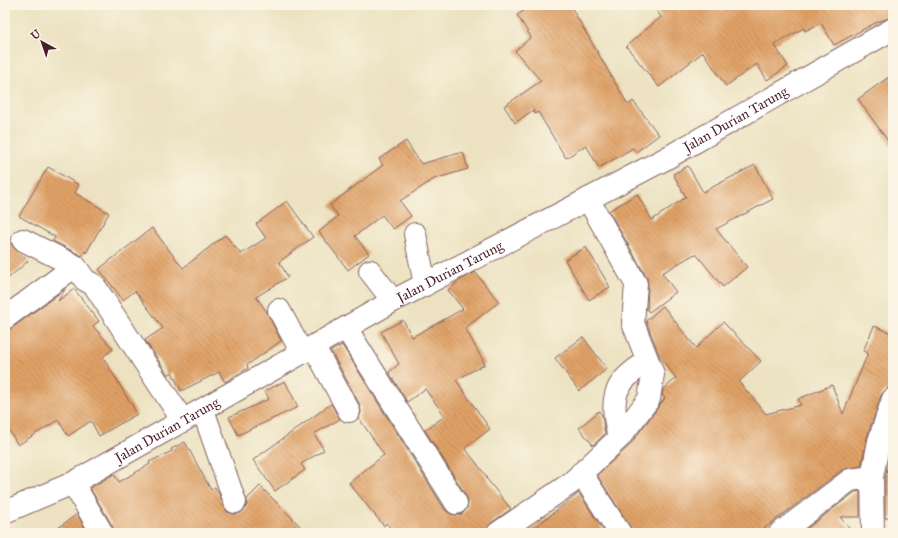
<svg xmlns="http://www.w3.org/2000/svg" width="898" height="538" font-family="'IM FELL Great Primer',serif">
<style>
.building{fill:url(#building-back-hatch)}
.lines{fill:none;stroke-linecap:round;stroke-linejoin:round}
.minor-casing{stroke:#836360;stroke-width:24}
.tertiary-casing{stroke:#836360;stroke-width:24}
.minor{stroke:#fff;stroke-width:22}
.tertiary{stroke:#fff;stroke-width:22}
.labels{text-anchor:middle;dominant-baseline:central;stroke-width:3;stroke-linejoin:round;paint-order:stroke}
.street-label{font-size:14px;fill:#4a1f2b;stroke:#fcf5e5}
</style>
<defs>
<pattern id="building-back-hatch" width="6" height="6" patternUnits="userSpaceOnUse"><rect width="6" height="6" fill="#e0a166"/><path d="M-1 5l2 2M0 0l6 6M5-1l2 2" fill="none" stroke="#b88354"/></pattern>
</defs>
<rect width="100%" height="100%" fill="#fcf5e5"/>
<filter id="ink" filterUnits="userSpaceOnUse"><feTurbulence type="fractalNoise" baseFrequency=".025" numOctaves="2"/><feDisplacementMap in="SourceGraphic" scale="8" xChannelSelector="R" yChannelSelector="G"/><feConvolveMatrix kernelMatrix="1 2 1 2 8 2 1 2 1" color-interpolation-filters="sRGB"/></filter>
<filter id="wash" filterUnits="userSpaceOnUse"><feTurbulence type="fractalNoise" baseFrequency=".012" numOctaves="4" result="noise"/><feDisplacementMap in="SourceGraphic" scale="16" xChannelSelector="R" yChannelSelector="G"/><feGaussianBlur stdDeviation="0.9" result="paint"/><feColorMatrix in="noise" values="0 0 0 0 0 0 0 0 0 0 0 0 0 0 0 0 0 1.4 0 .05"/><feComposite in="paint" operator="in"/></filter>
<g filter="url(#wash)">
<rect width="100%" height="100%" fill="#ece2c1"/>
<g id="blocks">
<path class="building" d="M533,5H570L628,105L633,101L659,135L636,152L633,148L599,168L586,145L566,158L538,112L535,114L533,110L515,123L504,106L541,81L515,51L531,37L517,15Z
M653,5H893V17L877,22L834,45L821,23L805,31L804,28L774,44L788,66L767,80L757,64L726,86L703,52L659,87L626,46L661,17Z
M893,74V148L858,99Z
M406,141L421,164L463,152L468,169L434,179L400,201L411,216L393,229L382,215L355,236L369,254L348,270L319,232L338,216L330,205L383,165L379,159Z
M755,165L773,199L716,229L747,267L723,287L696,254L693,255L662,273L676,292L649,312L647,310L648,285L647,278L609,211L637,194L652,220L686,197L673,174L688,166L703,192Z
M48,167L79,185L75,193L109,213L86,253L85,251L82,256L53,241L55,237L19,216Z
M287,201L313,237L279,262L288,277L256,297L267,312L281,341L247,365L248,368L225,382L219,372L181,391L172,372L168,375L145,340L163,328L135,291L123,300L99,269L152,228L183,268L225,235L241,254L266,238L256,224Z
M5,235L13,247L28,261L5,281Z
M586,247L610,287L589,300L565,260Z
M475,272L499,302L465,328L485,364L456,380L490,429L465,448L487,477L486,478L511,509L491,523L486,533H395L386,523L384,526L349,483L384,455L359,418L361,412L360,405L331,351L342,345L445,510L451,514L457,515L462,514L467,508L468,502L467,497L425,430L445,416L425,389L407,402L389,372L399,364L381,332L403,320L412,337L463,309L448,290L459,281Z
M65,289L58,301L74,289L99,321L93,326L113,349L103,357L137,414L99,436L91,421L68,436L58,420L18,445L5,424V333Z
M663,306L696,348L723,322L761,361L739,382L766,414L801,405L798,399L832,385L843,414L868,353L863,351L874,326L893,334V376L888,388L881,395L867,437L861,466L842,470L758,533H632L630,526L597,475L629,446L665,398L662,395L663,390L676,378L660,357L646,321Z
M583,337L607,369L579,391L555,358Z
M285,381L298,407L238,435L229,417L269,399L265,391Z
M331,404L340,419L314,434L324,450L301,464L305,470L275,491L253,460Z
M599,411L602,415L605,434L593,445L579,428Z
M893,439V518H885V478Z
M185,442L211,490L215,487L217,490L227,512L233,514H239L244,510L247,505V499L260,486L307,533H114L113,527L90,488L114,474L119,482L150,464L149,462L172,451L171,449Z
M860,491V517H840L853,533H801L855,492Z
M579,493L605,533H520L528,528L530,531Z
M77,514L88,533H51Z"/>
</g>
</g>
<g filter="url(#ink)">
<use href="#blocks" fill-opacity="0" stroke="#836360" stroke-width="1"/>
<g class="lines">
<defs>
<path id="minor" d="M415,234L425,285
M23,240L75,266L85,280L94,285L183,421
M370,271L393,301
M279,310L302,353
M5,318L75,266
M346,328L456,503
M314,347L349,411
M203,410L235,502
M619,438C610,399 611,384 648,361
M581,473L620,533
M73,483L102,533
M498,533L571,483L619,438L649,399L653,374L633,323L636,284L588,199
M780,533L850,480L872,477
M873,533L872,477L879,441L893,399"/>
<g id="tertiary">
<path id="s1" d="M5,512L73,483L393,301L665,159L893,29"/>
</g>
</defs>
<use href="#minor" class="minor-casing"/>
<use href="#tertiary" class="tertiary-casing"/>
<use href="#minor" class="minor"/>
<use href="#tertiary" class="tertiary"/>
</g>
</g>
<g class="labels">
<g class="street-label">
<text stroke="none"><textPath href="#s1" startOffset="830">Jalan Durian Tarung</textPath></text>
<text stroke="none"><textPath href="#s1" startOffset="506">Jalan Durian Tarung</textPath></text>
<text stroke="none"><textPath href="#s1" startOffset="182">Jalan Durian Tarung</textPath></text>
</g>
</g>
<rect width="898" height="538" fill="none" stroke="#fcf5e5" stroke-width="20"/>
<g transform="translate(42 42) rotate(320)" stroke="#fcf5e5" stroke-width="3" paint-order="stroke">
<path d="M0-3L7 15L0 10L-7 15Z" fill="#4a1f2b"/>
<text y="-6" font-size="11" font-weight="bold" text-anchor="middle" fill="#4a1f2b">U</text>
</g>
</svg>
